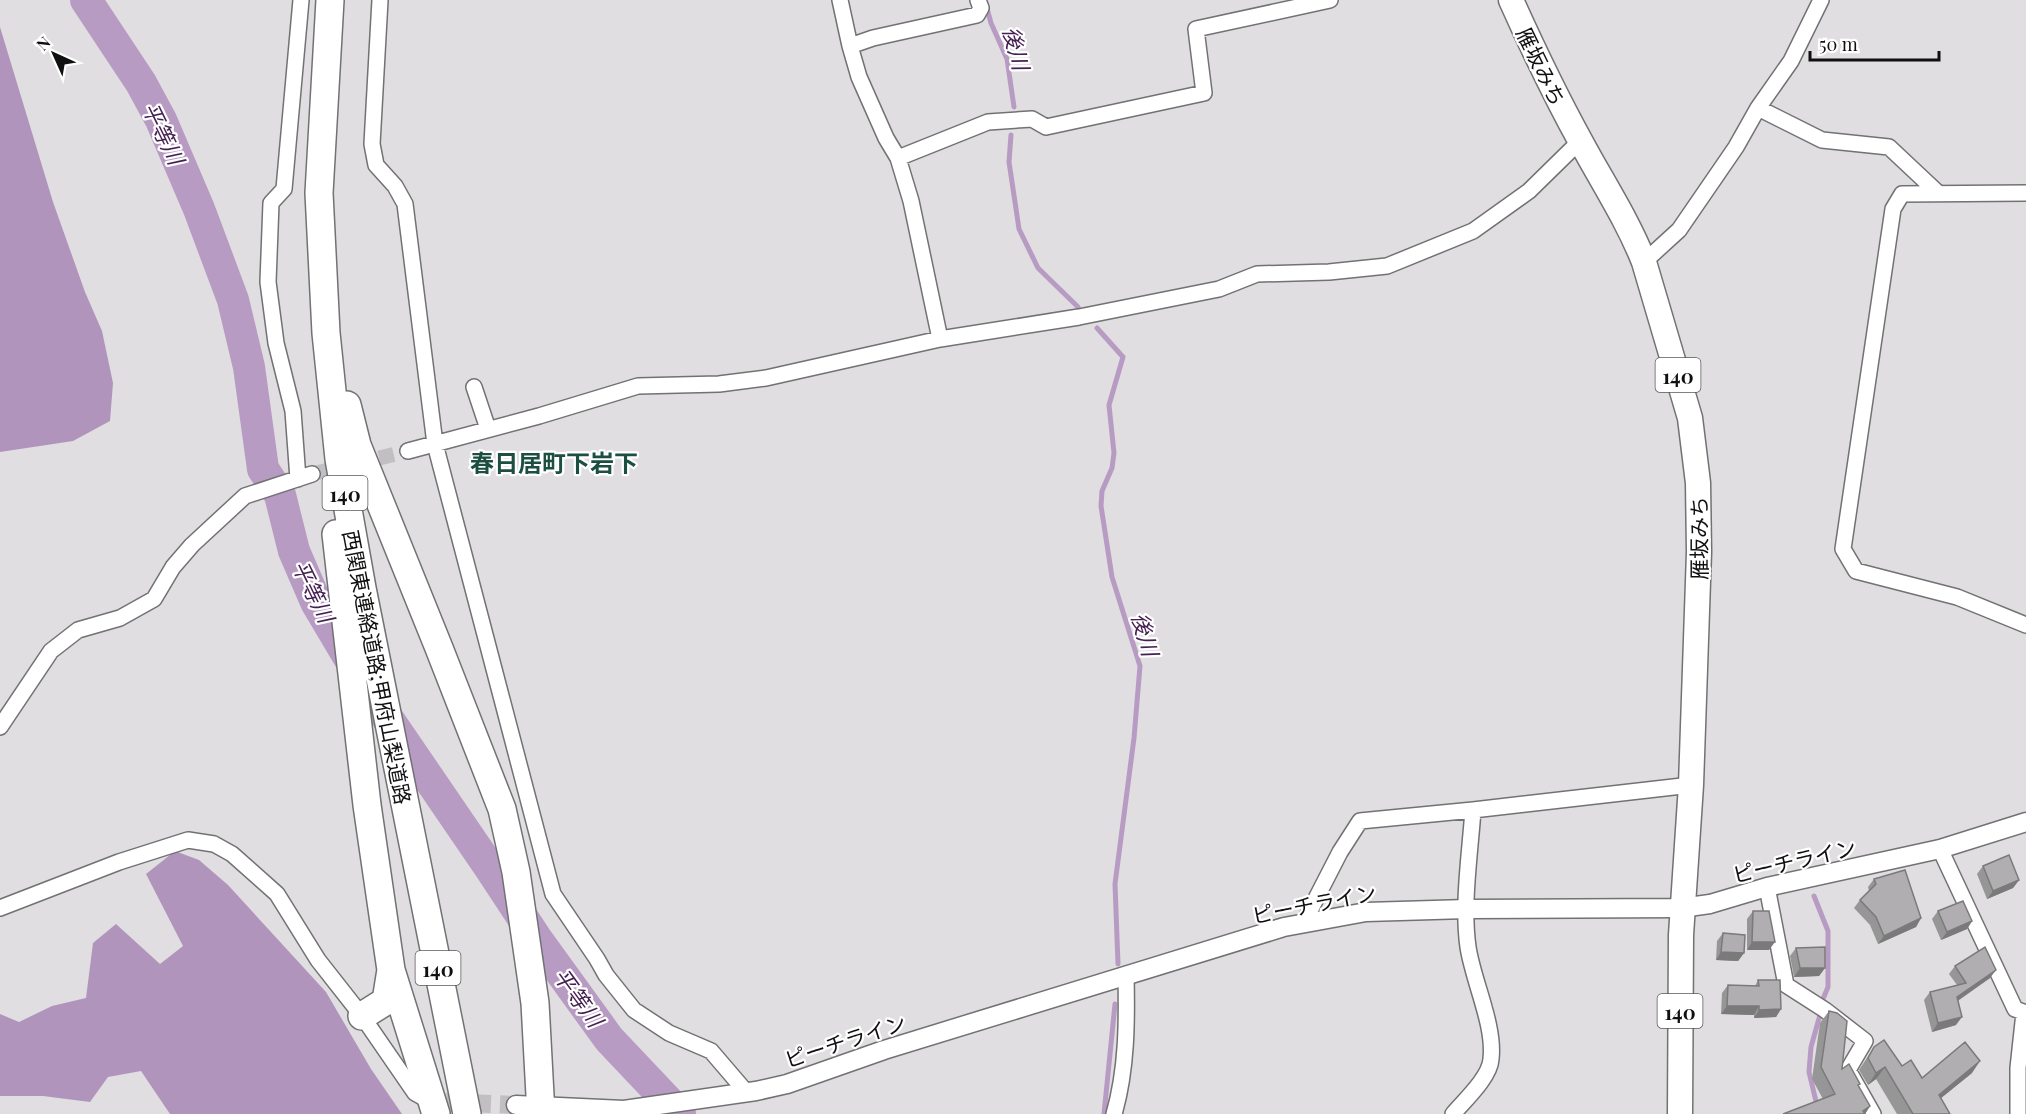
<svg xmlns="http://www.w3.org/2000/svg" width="2026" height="1114" font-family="'Playfair Display','Noto Sans JP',serif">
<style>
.forest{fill:#b194bc}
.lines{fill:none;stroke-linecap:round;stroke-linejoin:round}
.stream{stroke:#b79bc3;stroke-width:5}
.river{stroke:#b79bc3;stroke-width:32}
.minor-tunnel{stroke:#c1bfc2;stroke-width:15;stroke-dasharray:15 8;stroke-linecap:butt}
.tertiary-tunnel{stroke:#c1bfc2;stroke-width:18;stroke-dasharray:18 9;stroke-linecap:butt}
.minor-casing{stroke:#727173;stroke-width:18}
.tertiary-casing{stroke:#727173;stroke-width:21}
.trunk-casing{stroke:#727173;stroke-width:27}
.motorway-casing{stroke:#727173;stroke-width:30}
.minor{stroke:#fff;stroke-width:15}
.tertiary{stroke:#fff;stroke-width:18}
.trunk{stroke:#fff;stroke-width:24}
.motorway{stroke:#fff;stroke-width:27}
.wall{fill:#979697}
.shaded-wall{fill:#7b7a7b}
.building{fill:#b0aeb0;stroke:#7b7a7b;stroke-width:1.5}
.labels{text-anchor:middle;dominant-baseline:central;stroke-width:4.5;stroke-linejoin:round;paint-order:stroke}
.shield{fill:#fff;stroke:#585858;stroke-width:1.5}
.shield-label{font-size:20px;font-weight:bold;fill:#101011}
.street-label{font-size:21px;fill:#101011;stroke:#fff}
.water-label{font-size:22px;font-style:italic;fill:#441f51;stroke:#fff}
.quarter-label{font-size:24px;font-weight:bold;fill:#1c4f41;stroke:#fff}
</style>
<rect width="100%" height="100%" fill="#e0dee1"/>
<path class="forest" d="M0,27L53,202L85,292L102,331L113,383L110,421L73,441L0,452Z
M175,851L199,860L228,885L326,992L371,1069L402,1114H170L141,1071L108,1077L90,1102L43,1096H0V1014L19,1022L52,1006L86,998L93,943L116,924L160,964L183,946L146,874Z"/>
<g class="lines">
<path class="stream" d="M986,5L991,23L1007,59L1014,107
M1011,135L1009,162L1019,229L1038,268L1078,307
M1097,328L1123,357L1109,405L1114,453L1112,468L1102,491L1101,506L1112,577L1140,666L1134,738L1115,884L1118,964
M1814,896L1828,931V987L1823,999
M1104,1114L1115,1004
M1819,1114L1809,1072L1811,1047L1820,1015"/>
<path class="river" d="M86,0L141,83L161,120L199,209L233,300L249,367L263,469L280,495L294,551L316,602L367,688L490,868L536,938L609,1039L680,1114"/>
<path class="minor-tunnel" d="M312,474L408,451"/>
<path class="tertiary-tunnel" d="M446,1102L516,1105"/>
<defs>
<path id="minor" d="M380,0L372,144L376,165L395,186L405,204L435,444L553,894L597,959L606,975L634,1010L669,1033L711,1051L747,1093
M840,0L850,46
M1758,108L1822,140L1889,147L1938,193
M898,158L988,122L1032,119L1046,127L1204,93L1196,29L1330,0
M2026,193L1902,194L1893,209L1843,549L1856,571L1957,597L2026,625
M1644,262L1679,230L1736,147L1758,108L1791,61L1821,0
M940,339L911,201L898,158L886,138L859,77L850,46L873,38L977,15L981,8L978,0
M474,387L488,429
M408,451L539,416L638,386L719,384L766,378L940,339L1079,317L1219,289L1257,274L1329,272L1387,266L1473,231L1529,191L1580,141
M298,479L293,411L276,343L268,282L271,203L284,189L301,0
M0,727L51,651L78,630L120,618L154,599L173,567L192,545L245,496L312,474
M1940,849L2015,1009L2026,1013
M1767,887L1786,985L1825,1010L1865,1041L1848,1070L1873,1114
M0,908L119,862L188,840L214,844L232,854L277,894L318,960L362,1016L415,1093L433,1103
M1303,924L1340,852L1360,821L1473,810L1691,785
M1114,1114C1127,1069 1127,1021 1126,975
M1453,1114C1465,1100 1490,1077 1491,1059C1495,1025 1473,981 1468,947C1462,905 1470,853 1473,810
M2018,1114V1068L2024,1013"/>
<path id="tertiary" d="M516,1105L624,1110L756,1091L787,1084L884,1050L1284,927L1366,912L1467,909L1681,908L1710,904L1767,887L1940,849L2026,822"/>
<path id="trunk" d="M1511,0C1533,49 1556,97 1582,144C1603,183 1628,221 1644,262L1690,418L1698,483L1699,552L1691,785L1681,935L1680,1114"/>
<path id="motorway" d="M330,0L319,193L326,333L339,459L362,588L467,1114
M347,405L357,445L439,648L502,809L516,872L535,1003L541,1114
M336,534L367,805L391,970L436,1114
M362,1016L386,1001L391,970"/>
</defs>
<use href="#minor" class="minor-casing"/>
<use href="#tertiary" class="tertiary-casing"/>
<use href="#trunk" class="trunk-casing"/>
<use href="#motorway" class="motorway-casing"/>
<use href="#minor" class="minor"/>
<use href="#tertiary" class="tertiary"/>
<use href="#trunk" class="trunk"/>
<use href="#motorway" class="motorway"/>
</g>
<path class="wall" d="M1983,866L2019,880L2013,888L1987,899L1977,874Z
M1874,879L1921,918L1916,927L1878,944L1870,925L1854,908L1860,900L1869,891L1868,887Z
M1753,911L1769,950H1747V919Z
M1938,911L1972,921L1967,929L1941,940L1932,919Z
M1723,933L1744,953L1738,961L1716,960L1717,941Z
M1796,948L1825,968L1819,976L1794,977L1790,956Z
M1955,966L1990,978L1958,1001L1956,1025L1932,1032L1924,1000L1930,992L1957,985L1949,974Z
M1758,980L1781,1009L1776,1017L1754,1018V1015L1721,1014L1722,993L1728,985L1755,986Z
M1829,1011L1842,1069L1858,1086L1870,1106L1865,1114L1823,1099L1812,1079L1820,1023Z
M1874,1047L1922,1078L1972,1073L1941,1098L1950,1114H1897L1876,1079L1868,1085L1859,1070Z"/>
<path class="shaded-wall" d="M2019,880L2013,888L1987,899L1993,891Z
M1921,918L1916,927L1878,944L1884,936Z
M1972,921L1967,929L1941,940L1947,932Z
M1752,942H1775L1769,950H1747Z
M1721,952L1744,953L1738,961L1716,960Z
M1800,968H1825L1819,976L1794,977Z
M1996,970L1990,978L1951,1005L1957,997Z
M1727,1006H1759L1754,1015L1721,1014Z
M1781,1009L1776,1017L1754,1018L1759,1010Z
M1962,1017L1956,1025L1932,1032L1938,1023Z
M1980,1061L1972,1073L1930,1107L1939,1095Z
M1885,1067L1876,1079L1868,1085L1876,1073Z
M1870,1106L1865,1114L1863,1111Z"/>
<path class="building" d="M2009,855L2019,880L1993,891L1983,866Z
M1905,870L1921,918L1884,936L1876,917L1860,900L1876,884L1874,879Z
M1963,901L1972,921L1947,932L1938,911Z
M1753,911H1769L1775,942H1752Z
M1723,933L1745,935L1744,953L1721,952Z
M1825,947V968H1800L1796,948Z
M1985,947L1996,970L1957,997L1962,1017L1938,1023L1930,992L1966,983L1955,966Z
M1758,980H1780L1781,1009L1759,1010V1006H1727L1728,985L1759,986Z
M1829,1011L1837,1013L1847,1021L1842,1069L1849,1064L1860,1084L1858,1085L1870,1106L1863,1111L1865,1114H1783L1835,1094L1821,1067Z
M1884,1040L1902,1066L1911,1060L1922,1078L1965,1042L1980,1061L1939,1095L1950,1114H1913L1885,1067L1876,1073L1868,1058L1874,1047Z"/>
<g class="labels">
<g class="shield">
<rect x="1655.5" y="358" width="45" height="34" rx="4.5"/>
<rect x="322.5" y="476" width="45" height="34" rx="4.5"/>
<rect x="415.5" y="951" width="45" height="34" rx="4.5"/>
<rect x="1657.5" y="994" width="45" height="34" rx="4.5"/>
</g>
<g class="shield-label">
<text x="1678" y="375">140</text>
<text x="345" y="493">140</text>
<text x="438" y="968">140</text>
<text x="1680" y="1011">140</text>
</g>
<g class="street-label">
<text transform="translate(1542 66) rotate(64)">雁坂みち</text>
<text transform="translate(1698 538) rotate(-90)">雁坂みち</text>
<text transform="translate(378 667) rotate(79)">西関東連絡道路;甲府山梨道路</text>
<text transform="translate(1794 860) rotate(-13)">ピーチライン</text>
<text transform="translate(1314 903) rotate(-11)">ピーチライン</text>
<text transform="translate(845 1040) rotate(-18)">ピーチライン</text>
</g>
<g class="water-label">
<text transform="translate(1017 48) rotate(75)">後川</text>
<text transform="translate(164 133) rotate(64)">平等川</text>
<text transform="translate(314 591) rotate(64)">平等川</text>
<text transform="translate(1146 634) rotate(74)">後川</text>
<text transform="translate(579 997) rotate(54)">平等川</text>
</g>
<g class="quarter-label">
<text x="554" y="462">春日居町下岩下</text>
</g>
</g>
<g transform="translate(54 54) rotate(315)" stroke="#ffffff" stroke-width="4.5" paint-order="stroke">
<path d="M0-4.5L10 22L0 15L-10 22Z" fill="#101011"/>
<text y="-9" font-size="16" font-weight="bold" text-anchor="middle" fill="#101011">N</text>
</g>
<path d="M1810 51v9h129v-9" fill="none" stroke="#101011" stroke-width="3"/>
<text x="1819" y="51" font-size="18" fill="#101011" stroke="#ffffff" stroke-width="4.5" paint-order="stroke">50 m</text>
</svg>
